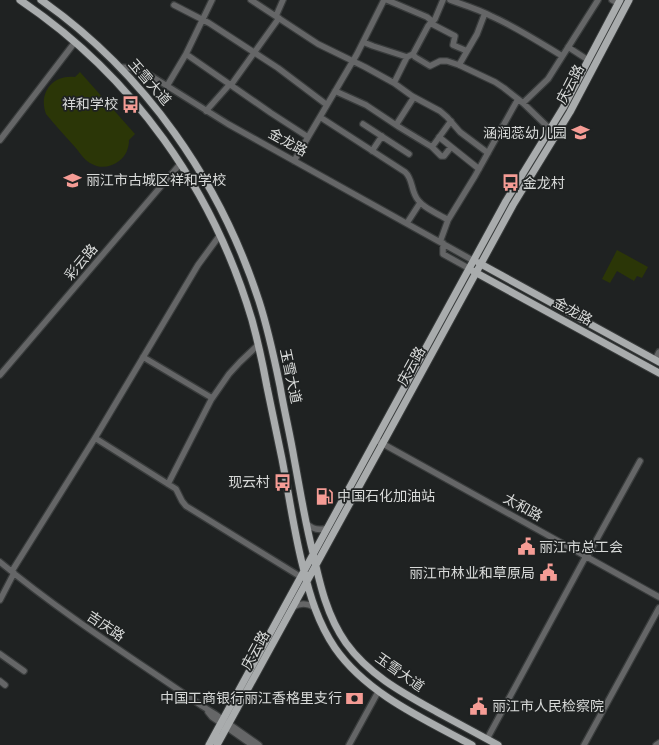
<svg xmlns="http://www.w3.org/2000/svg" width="659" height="745" font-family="'Roboto Condensed','Noto Sans SC',sans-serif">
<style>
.green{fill:#2b3607}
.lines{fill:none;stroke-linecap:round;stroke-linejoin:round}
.minor-casing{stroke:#393c3c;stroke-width:8}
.major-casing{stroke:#393c3c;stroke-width:9}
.minor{stroke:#656667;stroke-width:5.5}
.major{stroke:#a9acad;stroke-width:7}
.labels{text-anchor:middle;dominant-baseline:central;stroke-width:3.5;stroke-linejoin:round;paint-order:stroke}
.street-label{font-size:14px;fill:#d8dad9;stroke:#1f2222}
.poi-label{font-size:14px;fill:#d8dad9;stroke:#1f2222;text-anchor:end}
</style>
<rect width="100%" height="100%" fill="#1f2222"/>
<path class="green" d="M80,72L135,134L129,140C129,148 126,156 119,161C111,167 101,169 92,164C85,161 80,153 75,147C65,136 55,125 46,114C38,93 53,74 75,77Z
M617,250L648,267L642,278L637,276L634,281L617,271L610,283L602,279Z"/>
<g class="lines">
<defs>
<path id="minor" d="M251,0L318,44L365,67L394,83L412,96L440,111L447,117L460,132L488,153
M387,0L427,17L432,21
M450,0C464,5 478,9 491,16C516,27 539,42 562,56
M612,0L618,3
M174,5L209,23L278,68L327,105
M276,16L283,0
M430,23L455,36L453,45L467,51
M363,42L373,46L407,57
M568,47L588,60
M186,54L271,113L308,137
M413,54L415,57L430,66L440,61H447L459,65L495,82L504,88L523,103L550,129
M459,65L477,34L485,13
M120,67L130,68L143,71L156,79L228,124L474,261
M394,83L407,57L413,54L428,26L435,19L443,0
M231,85L279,18
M167,86L186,54L212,0
M335,91L366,105L399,127L432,147L451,121
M523,103L548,79L598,0
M206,111L230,84
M320,117L405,172C412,178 411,187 415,195C420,207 437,213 448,220
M363,124L409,154
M396,125L414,97
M439,137L479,169
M0,140L75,42
M432,147L441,156H444L451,147
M372,151L382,136
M294,161L357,54L384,0
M407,223L420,203
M440,242L448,220L475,176L518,99
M443,243V254L470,269
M143,357L212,398
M655,360L659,352
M0,375L180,164
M95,438L176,489L182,501L186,506L301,577
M376,440L659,597
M168,484L211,400L229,374L240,362L258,345
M306,523C312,529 319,531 327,528
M587,557L640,461
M0,562C64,615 134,659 202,706L215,714L259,745
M12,571L95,438L198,265L220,235
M0,600L14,573
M293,607C300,603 307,603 314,607
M0,654L24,671
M0,681L5,685
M208,712L212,717L252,745
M487,739L586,556
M349,745L378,692
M584,745L659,608
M656,745L659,743"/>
<path id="major" d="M20,0C133,76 213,189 252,320C258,342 263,365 267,387C272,411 277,435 282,459C289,495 294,532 303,567C310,596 318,623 335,648C367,694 424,719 472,745
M41,0C145,73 220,181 259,301C268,329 274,357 280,386C284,410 290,434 294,458C300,490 305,522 313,553C320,585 327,616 346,643C369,675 403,693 437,712C457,723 478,734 498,745
M479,263L659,362
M473,271L659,373
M209,745L506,201L563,108L620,0
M217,745L395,421L513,205L570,112L629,0"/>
</defs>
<use href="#minor" class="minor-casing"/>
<use href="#major" class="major-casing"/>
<use href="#minor" class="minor"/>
<use href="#major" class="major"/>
</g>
<defs>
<symbol id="bus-bare" viewBox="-9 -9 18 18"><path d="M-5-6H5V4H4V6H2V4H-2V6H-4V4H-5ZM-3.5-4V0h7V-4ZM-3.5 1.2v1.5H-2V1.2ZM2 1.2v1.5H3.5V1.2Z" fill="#f59c95" stroke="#1f2222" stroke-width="2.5" paint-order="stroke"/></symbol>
<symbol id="school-bare" viewBox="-9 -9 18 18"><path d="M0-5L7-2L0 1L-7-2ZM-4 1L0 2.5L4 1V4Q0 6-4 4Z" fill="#f59c95" stroke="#1f2222" stroke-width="2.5" paint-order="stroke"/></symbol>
<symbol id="fuel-bare" viewBox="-9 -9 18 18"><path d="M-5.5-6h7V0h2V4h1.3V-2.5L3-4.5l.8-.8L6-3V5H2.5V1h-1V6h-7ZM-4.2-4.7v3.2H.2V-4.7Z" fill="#f59c95" stroke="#1f2222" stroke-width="2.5" paint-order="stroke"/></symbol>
<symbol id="civic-bare" viewBox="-9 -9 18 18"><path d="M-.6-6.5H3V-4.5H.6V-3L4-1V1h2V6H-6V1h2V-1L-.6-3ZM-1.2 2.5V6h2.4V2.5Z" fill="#f59c95" stroke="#1f2222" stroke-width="2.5" paint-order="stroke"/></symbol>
<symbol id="bank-bare" viewBox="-9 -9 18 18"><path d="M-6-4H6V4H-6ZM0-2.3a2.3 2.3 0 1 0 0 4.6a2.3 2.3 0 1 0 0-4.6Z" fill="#f59c95" stroke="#1f2222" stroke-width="2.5" paint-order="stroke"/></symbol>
</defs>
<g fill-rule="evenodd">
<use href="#bus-bare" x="118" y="92" width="25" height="25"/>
<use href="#school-bare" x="568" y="120" width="25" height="25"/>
<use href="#school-bare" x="60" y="168" width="25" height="25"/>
<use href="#bus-bare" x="498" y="170" width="25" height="25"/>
<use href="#bus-bare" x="270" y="470" width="25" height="25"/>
<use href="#fuel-bare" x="312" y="484" width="25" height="25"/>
<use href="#civic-bare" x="514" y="534" width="25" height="25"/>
<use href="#civic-bare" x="536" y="560" width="25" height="25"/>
<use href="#bank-bare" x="342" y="686" width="25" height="25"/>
<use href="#civic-bare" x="466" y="694" width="25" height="25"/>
</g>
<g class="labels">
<g class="street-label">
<text transform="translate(150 82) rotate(49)">玉雪大道</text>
<text transform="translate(570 84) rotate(-62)">庆云路</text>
<text transform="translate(288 142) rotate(29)">金龙路</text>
<text transform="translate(81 262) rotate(-50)">彩云路</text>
<text transform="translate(573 311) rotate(29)">金龙路</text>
<text transform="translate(411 366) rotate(-61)">庆云路</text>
<text transform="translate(291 376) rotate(78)">玉雪大道</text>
<text transform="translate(523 507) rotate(29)">太和路</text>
<text transform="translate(106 626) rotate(34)">吉庆路</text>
<text transform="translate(255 650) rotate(-61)">庆云路</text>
<text transform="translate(400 672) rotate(35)">玉雪大道</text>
</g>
<g class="poi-label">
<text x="118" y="104">祥和学校</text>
<text x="567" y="133">涵润蕊幼儿园</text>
<text x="86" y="180" text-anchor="start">丽江市古城区祥和学校</text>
<text x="523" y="183" text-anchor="start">金龙村</text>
<text x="270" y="482">现云村</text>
<text x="337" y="496" text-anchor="start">中国石化加油站</text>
<text x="539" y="547" text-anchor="start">丽江市总工会</text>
<text x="535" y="573">丽江市林业和草原局</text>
<text x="342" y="698">中国工商银行丽江香格里支行</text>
<text x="492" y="706" text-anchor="start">丽江市人民检察院</text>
</g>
</g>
</svg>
